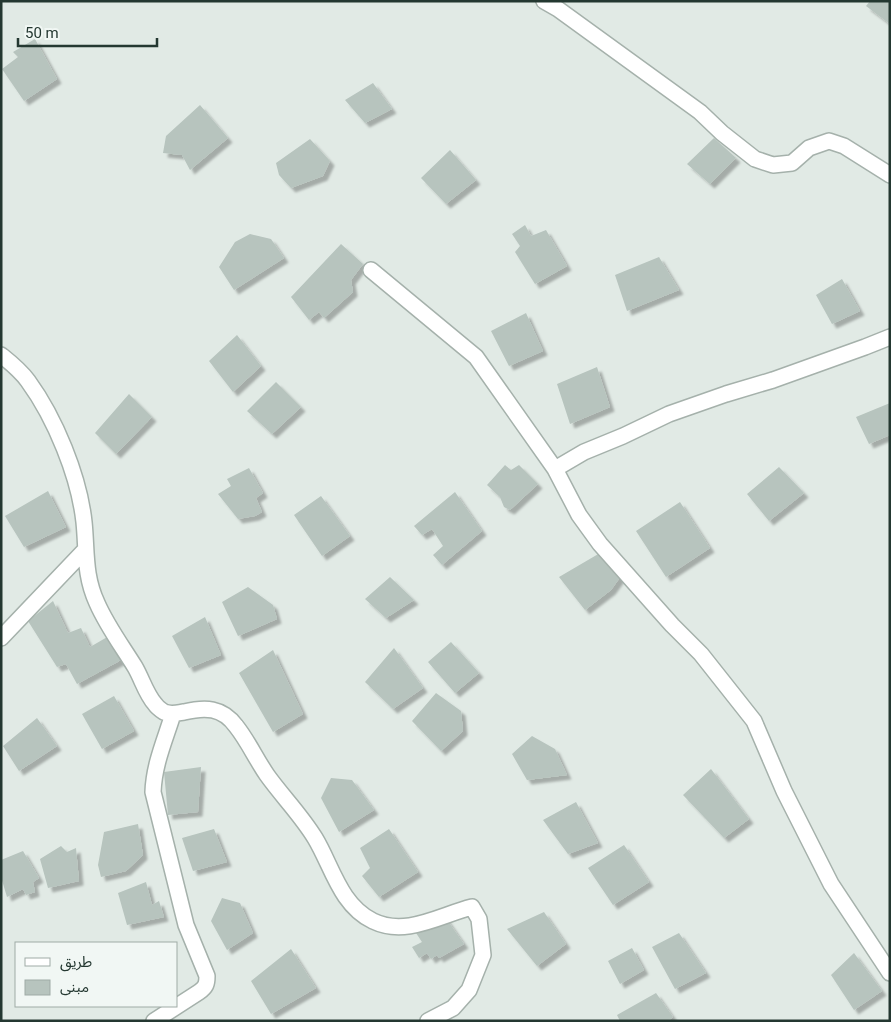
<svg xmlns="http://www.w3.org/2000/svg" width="891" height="1022" font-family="Roboto,'Noto Sans Arabic',sans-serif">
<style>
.building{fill:#b7c4be;filter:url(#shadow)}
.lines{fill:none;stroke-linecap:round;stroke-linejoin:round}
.minor-casing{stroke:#a5b1ab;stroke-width:18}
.minor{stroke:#fff;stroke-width:15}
</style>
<defs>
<filter id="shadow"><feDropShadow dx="4.5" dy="4.5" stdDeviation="1" flood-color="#0004"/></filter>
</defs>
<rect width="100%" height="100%" fill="#e1eae5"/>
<path class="building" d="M870,1H890V24L866,6Z
M35,39L57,79L24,101L2,69L18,57L13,52Z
M373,83L392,109L365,123L345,100Z
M200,105L228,138L190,170L182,155L163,153L166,136Z
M714,138L736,158L710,184L687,164Z
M310,139L330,161L323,176L291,188L279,175L276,163Z
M450,150L476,180L446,204L421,178Z
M525,225L531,236L546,230L567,266L535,284L515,252L520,246L512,234Z
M250,234L271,239L284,258L234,290L219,267L235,242Z
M341,244L363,264L351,280L353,292L324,318L319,312L309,320L291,297Z
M659,257L679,290L627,311L615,275Z
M842,279L860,311L832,324L816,295Z
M526,313L543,351L509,366L491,331Z
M237,335L261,366L233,392L209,361Z
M597,367L610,407L570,424L557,384Z
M276,382L301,407L272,434L247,411Z
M129,394L152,417L116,454L95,433Z
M890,403V435L869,444L856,417Z
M505,465L511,470L519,465L538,484L510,510L504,507L500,497L487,485Z
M779,467L804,493L769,521L747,494Z
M249,468L263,493L256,498L262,512L255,516L238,519L218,494L231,486L227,479Z
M48,491L66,527L24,547L5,516Z
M455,492L482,531L442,565L433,555L443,546L432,529L422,535L414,526Z
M321,496L350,536L322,556L294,515Z
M680,502L710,548L666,577L636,531Z
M600,553L621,576L611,590L585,610L559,577Z
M390,577L414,600L386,618L365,599Z
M248,587L273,605L277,619L238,636L222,602Z
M53,601L68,633L81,628L90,647L109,636L123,659L77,684L66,664L57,667L28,621Z
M205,617L221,655L189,668L172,636Z
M451,642L479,673L455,693L428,662Z
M394,648L423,688L393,709L365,682Z
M273,650L303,714L273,732L239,673Z
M436,693L461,711L463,731L441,751L412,721Z
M114,696L134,731L102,749L82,714Z
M37,718L57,746L19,771L3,746Z
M532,736L555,749L567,775L527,780L512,754Z
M201,767L198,812L168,815L164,772Z
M711,769L749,819L724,838L683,795Z
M331,778L352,780L374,810L339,832L321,798Z
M576,802L598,843L568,854L543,820Z
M138,824L143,855L126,871L101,877L98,865L104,832Z
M214,829L227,862L193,871L182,838Z
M389,829L418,872L379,897L362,876L370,868L360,848Z
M624,845L649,882L613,905L588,868Z
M61,846L67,852L76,848L79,881L48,888L40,859Z
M23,851L39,878L33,882L35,892L26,895L23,889L7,897L1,877V860Z
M146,882L152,905L159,901L164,917L127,925L118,893Z
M222,898L240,903L253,933L227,950L211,921Z
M544,912L566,944L537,966L507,929Z
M445,917L464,944L439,958L437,955L431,959L427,953L419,958L412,947L422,942L416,933Z
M679,933L706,973L675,989L652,947Z
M632,948L644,970L620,984L608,961Z
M291,949L316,988L271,1014L251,981Z
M854,953L882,991L854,1010L831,975Z
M656,993L673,1017L668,1021H620L617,1015Z"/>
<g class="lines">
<defs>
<path id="minor" d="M544,1L558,9L700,112L722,133L755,159L773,165L792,163L809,148L829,141L844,146L890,175
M371,270L476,357L555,469L579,515L600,544L672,625L701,654L754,721L784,791L831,884L890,973
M1,355C11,363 20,370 28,381C55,418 79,476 84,522C87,551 84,575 97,603C107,626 122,646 135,667C142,679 146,694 155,704C157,707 161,710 164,712C171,715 177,713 184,712C205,707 222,707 236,726C248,741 256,759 267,775C282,796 301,815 315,838C332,866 340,905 373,921C406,937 440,915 472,907L479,919L483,955L469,990L453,1008L428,1021
M555,469L584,452L623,436L669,414L726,394L773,380L865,347L890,337
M1,638L84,551
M154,1021L199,992C206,987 207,984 207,976L186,925L153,792C154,764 165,740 173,714"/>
</defs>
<use href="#minor" class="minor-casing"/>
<use href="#minor" class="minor"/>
</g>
<rect width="891" height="1022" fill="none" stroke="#243831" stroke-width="5"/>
<rect x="15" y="942" width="162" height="65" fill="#f1f7f4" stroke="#9faba6"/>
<rect x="25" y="958" width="25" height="8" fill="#ffffff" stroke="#9faba6"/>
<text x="60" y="967" font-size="15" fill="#243831">طريق</text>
<rect x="25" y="980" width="25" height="15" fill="#b7c4be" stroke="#9faba6"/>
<text x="60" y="992" font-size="15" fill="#243831">مبنى</text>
<path d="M18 38v8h139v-8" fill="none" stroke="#243831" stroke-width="2.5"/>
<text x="25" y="38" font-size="15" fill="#243831" stroke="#f1f7f4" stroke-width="4" paint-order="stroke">50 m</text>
</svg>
